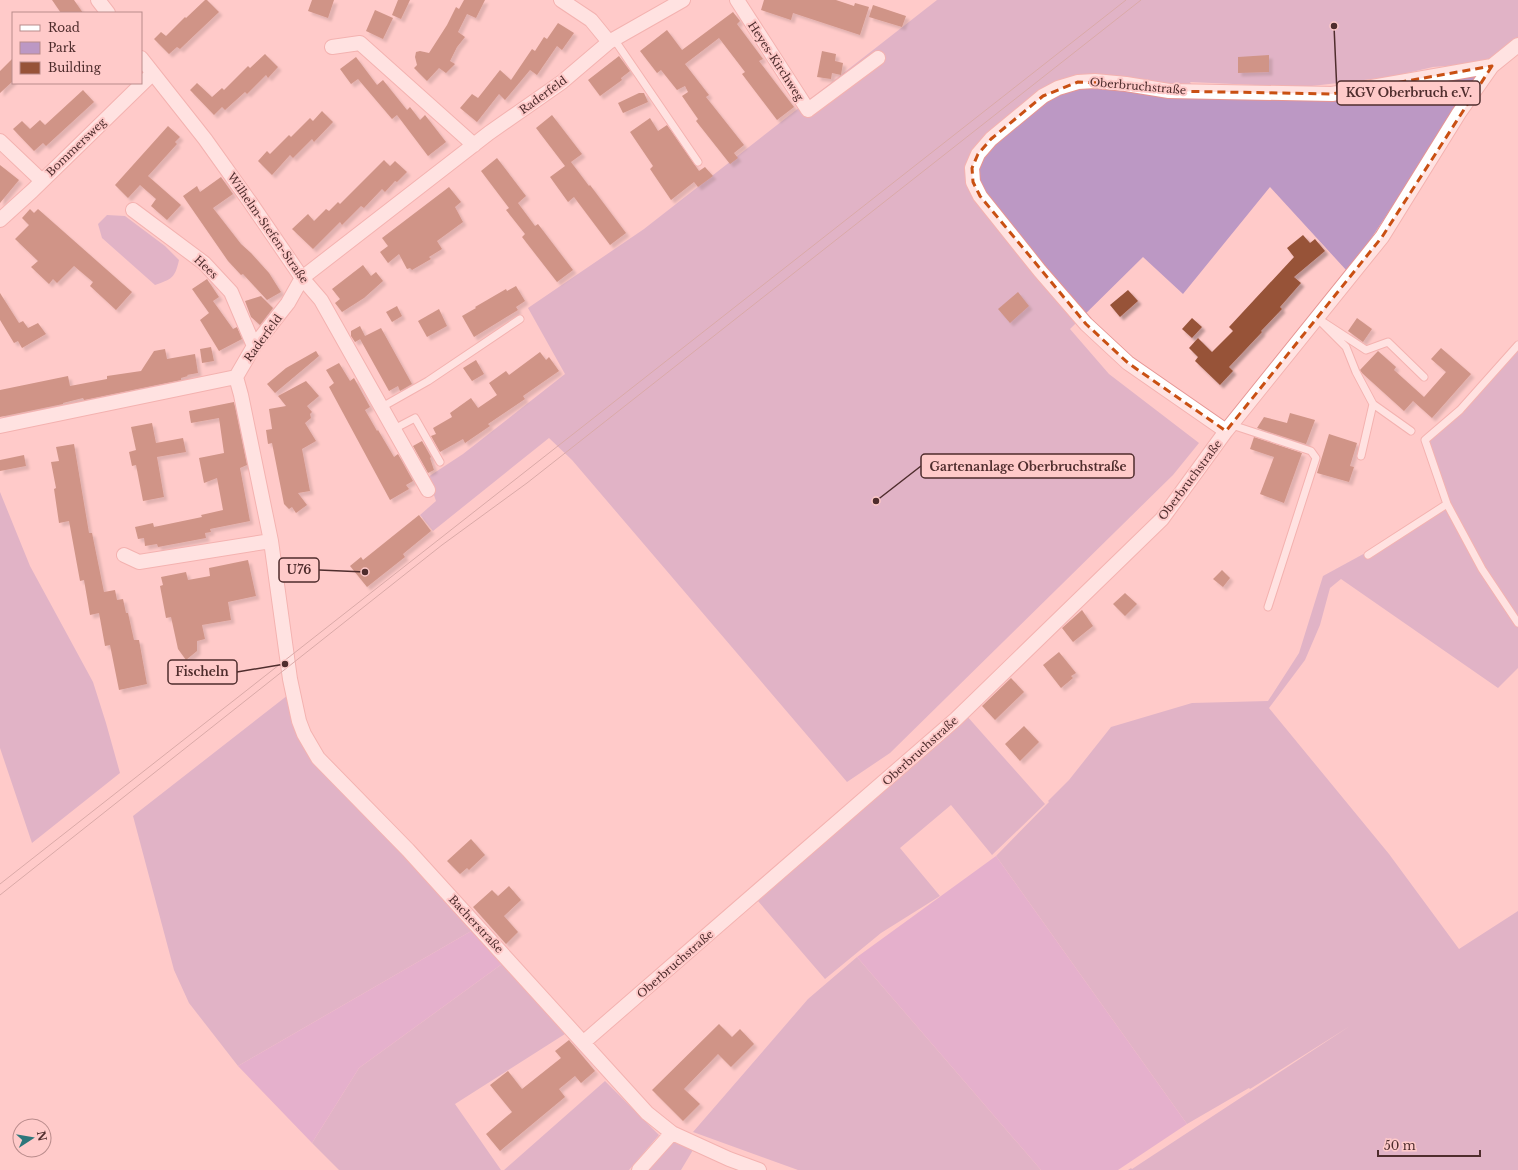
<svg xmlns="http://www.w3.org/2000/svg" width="1518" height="1170" font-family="'Libre Baskerville',serif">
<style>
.green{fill:#bc98c4}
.forest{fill:#c691d0}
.building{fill:#975339;filter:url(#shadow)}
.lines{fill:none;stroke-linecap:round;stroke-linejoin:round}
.service-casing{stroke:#e69593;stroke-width:9}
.minor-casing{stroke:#e69593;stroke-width:16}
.service{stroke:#fff;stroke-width:7}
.minor{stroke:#fff;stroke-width:14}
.tram{stroke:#ae8281;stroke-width:1}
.marked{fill:none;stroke:#c95013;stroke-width:3;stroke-dasharray:8 5;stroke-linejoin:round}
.labels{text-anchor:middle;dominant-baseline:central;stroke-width:4;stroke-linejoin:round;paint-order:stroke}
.street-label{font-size:11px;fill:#4f2d2d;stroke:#ffcac9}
.leader{fill:none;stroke:#4f2d2d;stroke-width:1.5}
.callout-dot{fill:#4f2d2d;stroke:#ffcac9;stroke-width:1.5}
.callout{fill:#ffcac9;stroke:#4f2d2d;stroke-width:1.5}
.callout-label{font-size:12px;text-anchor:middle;font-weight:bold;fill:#4f2d2d}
</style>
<defs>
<filter id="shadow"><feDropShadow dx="3.5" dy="3.5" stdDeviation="1" flood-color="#0004"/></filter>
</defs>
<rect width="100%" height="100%" fill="#ffcac9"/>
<path class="green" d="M937,0H1518V52L1486,63L1433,67L1390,77L1303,87L1190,82L1201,98L1330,101L1480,73L1355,263L1347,271L1270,187L1183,294L1143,257L1070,329L1109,374L1199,443L1173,475L890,753L847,782L572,460L549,438L433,531L420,515L436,501L428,477L463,454L565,374L528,308L644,229Z
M107,215L125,216L165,246L179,260C175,278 172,279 155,285L102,238L98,224Z
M1518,341V668L1498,688L1341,579L1330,588L1320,625L1305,660L1269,708L1389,854L1459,949L1518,911V1170H1128L1131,1168L1132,1169L1350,1026L1250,1089L1249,1088L1187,1124L996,856L1049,802L1048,801L1069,780L1111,727L1192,703L1268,701L1299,653L1323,576L1367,552L1444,503L1423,439L1457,409L1491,373Z
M0,492L30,566L93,682L106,723L120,773L32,843L0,748Z
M288,695L297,731L473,930L238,1066L189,1003L174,970L133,816Z
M966,715L1045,804L992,855L951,805L900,848L940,896L881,933L825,979L758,901Z
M857,957L1041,1170H798L693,1132L808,999Z
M502,964L565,1034L455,1104L501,1170H339L312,1143L359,1068Z
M605,1081L659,1135L629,1170H504Z
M671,1141L693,1150L681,1170H647Z"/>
<path class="forest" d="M996,856L1187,1124L1118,1170H1041L857,957Z
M473,930L502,964L359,1068L312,1143L238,1066Z"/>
<path class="building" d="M52,0H74L83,13H61Z
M205,0H207L219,12L180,49L177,47L169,54L154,39L161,32L166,36L185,17L186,18Z
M312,0H334L328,18L308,11Z
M398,0H410L401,19L392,15Z
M464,0H485L476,18L467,14L458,32L465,37L457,47L450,61L455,64L446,73L439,68L427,81L414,68L417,65L415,57L416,52L420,51L429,53L447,25L456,7L459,9Z
M764,0H836L854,6L855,3L869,7L860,35L793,13L791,20L761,10Z
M873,5L906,16L902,27L869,17Z
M375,10L393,18L383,39L366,31Z
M733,12L740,21L737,24L763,59L759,61L794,107L777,120L742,74L745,72L719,38L685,64L709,95L706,97L744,145L734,153L738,158L730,164L696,121L698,119L682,96L688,92L685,86L677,90L661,70L657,73L640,51L667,30L682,50Z
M558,23L574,33L562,50L557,46L537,75L530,70L505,100L499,94L477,122L460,108L472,94L478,98L500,70L511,80L532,49L535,51L544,37L547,39Z
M822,51L836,54L835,61L843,63L841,75L832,73L831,79L817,77Z
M265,54L278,67L268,78L266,75L247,94L245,92L225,110L222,107L214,115L190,90L197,83L212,97L222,88L224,90L248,66L250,68Z
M1269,55V72L1238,73V57Z
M619,56L630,71L621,78L622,80L600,96L588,80Z
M356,57L377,85L383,80L407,110L410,107L420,120L425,115L446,142L428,156L397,115L392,119L358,79L351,84L340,69Z
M13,58V81L0,93V71Z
M83,90L94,102L46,146L43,143L34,151L13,129L22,121L30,129L40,120L45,125Z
M639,93H644L648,102L623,113L618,103Z
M322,111L333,122L314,142L312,139L293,158L290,155L272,175L258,161L267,151L270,154L289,135L291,137L310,118L313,121Z
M552,115L582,154L571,162L589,186L590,185L626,233L610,245L574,197L568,202L550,177L565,166L536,128Z
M650,118L658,131L667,125L699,171L705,167L713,176L698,187L694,182L671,200L650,169L653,166L630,132Z
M168,126L180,137L175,142L177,144L148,176L181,205L167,220L151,206L156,199L140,185L128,198L115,185Z
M497,158L526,196L518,203L535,226L538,224L573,270L557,282L522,237L525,234L506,210L509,208L481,171Z
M384,160L390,166L395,161L407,172L397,182L395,181L385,192L382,189L364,208L361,206L342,225L340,222L313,249L292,229L308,214L314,221L326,209L329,211L338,202L340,204Z
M0,165L19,180L0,203Z
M221,177L233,194L213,208L241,244L251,253L269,273L281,292L267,300L243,274L241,275L228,261L183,196L197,186L200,192Z
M449,187L461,202L455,207L463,222L437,241L442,249L429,257L431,259L412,270L410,268L407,269L399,254L388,263L380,252L388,246L382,238Z
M30,209L34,213L38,209L132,292L116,310L90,286L93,282L74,266L57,283L53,279L49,284L31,267L38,261L15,239L29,225L22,218Z
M1303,235L1310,243L1315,239L1325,251L1294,277L1301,283L1280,307L1282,309L1261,331L1262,332L1229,367L1233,371L1220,385L1195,361L1198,357L1189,348L1198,338L1212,352L1233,331L1229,327L1294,257L1287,248Z
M363,265L371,276L376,272L383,281L364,298L342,312L335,303L340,299L332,289Z
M207,279L219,297L213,301L233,329L237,327L242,339L219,351L200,320L209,313L192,289Z
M516,286L525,301L516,307L518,310L474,337L462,316L476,308L475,307L506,289L507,291Z
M1128,290L1138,301L1120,317L1110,305Z
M1018,292L1029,306L1010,323L998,309Z
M0,293L19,323L23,321L28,328L38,323L46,334L22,348L18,341L14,343L0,320Z
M261,296L273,308L260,325L251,317L245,301Z
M397,306L402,316L392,322L386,312Z
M439,309L447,326L427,337L418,321Z
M1192,318L1202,327L1192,338L1182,329Z
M1357,318L1372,329L1363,342L1348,331Z
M360,326L365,336L381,328L412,384L400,391L398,386L389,391L360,339L364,337L355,342L351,336V331Z
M211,347L214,361L202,363L200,349Z
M1441,348L1471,374L1432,418L1413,401L1404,411L1362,373L1360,370L1378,351L1396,367L1394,370L1424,397L1446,372L1431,359Z
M165,349L167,359L195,354L198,373L187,375L188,376L181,378V380L84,400L83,398L63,403V404L0,417V390L68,376L70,386L107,379V376L141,371L154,351Z
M316,351L319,356L275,393L267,384L286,368Z
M540,352L546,360L549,357L559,371L523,396L525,399L488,424L490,426L465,443L463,439L440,452L431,436L436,434L433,428L452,417L450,413L471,398L478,408L497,395L489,383L506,371L509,375Z
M476,360L484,374L472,381L463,368Z
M339,363L350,381L354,378L370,407L365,410L377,431L378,430L394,457L398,454L413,481L406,485L409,489L390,500L329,387L334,383L326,370Z
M306,381L319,396L307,406L312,412L310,414L311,418L305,423L316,441L302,449L310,491L298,493L307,505L296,513L292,507L289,509L284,504L272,443L268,444L266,430L272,429L269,409L286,406L278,396Z
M234,402L247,465L240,468L250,521L210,529L211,532L205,533L206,538L158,547L157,544L145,546L144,538L138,539L135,527L153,523L154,527L202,517L201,515L223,510L217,478L204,483L199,458L224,453L219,418L191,423L189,411Z
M1290,413L1315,420L1306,444L1257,428L1264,417L1287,423Z
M152,423L156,443L183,438L186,452L157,457L164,497L143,501L136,465L132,466L129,452L136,450L131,427Z
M1329,434L1357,443L1350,466L1354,467L1349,482L1317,473Z
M1254,437L1302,453L1284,503L1260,494L1274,457L1250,449Z
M422,441L431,457L430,458L434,470L428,473L413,446Z
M74,444L89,533H92L104,592L115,590L117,600L123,599L126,613H128L134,640H139L147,684L119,690L110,645L105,646L99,613L90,615L84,580L80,581L69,521L59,523L54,489L56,488L51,462L59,461L56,447Z
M24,455L26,466L0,471V460Z
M419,515L431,531L403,554L405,557L367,587L350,566L361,557L363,560Z
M248,560L256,596L228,602L231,620L202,625L205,639L197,641V651L186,660L178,649L171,617L166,618L160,586L163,585L161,577L186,572L188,580L210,576L209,568Z
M1222,570L1230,578L1223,587L1213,579Z
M1125,593L1137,604L1125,616L1113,604Z
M1082,610L1093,626L1073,642L1062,628Z
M1059,652L1076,673L1071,676L1073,678L1061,688L1043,665Z
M1011,678L1024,692L995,720L982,706Z
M1024,726L1039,742L1020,761L1005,744Z
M471,839L485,855L469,870L467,868L460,874L447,861Z
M509,886L521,900L504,916L518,932L506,944L473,907L492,890L498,896Z
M719,1024L732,1037L740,1029L754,1044L731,1067L718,1054L684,1089L700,1104L683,1121L652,1090Z
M569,1040L595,1071L581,1083L575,1076L559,1089L565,1097L500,1151L486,1134L512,1112L490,1085L508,1071L522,1089L561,1058L555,1051Z"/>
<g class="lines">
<defs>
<path id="service" d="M614,39L698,162
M1518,345L1460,410L1425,440L1447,504L1482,569L1518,623
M382,407L428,381L520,319
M1232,425L1311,451L1316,458L1268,607
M394,429L415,418L440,462
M1411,431L1373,404L1356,372L1346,347L1317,318L1366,350L1388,342L1424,377
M1361,456L1373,404
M1368,555L1447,504"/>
<path id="minor" d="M98,0L108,13
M561,0L591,20L609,42
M737,0L808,110L878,58
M332,47L360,43L474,145
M141,58L205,139L250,202L302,278L321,300L428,490
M0,141L42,181
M133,210L204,263L231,292L254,346
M0,220L32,191L152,74
M236,377L241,395L271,541L290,679L299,721L304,734L318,758L408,850L647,1113L672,1133L729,1159L759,1170
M0,426L236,377L254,346L288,303L302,278L489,133L562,82L609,42L683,0
M1226,431L1128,363L1086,324L1040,271L980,196L973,182L972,168L978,154L991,139L1043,96L1058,88L1078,82L1095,81L1126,84L1169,91L1332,94L1492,66
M124,555L139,562L271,541
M584,1042L956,719L1162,519L1226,431L1382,237L1459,113L1492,66L1518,45
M639,1170L672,1133"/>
</defs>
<use href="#service" class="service-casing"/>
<use href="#minor" class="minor-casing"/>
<use href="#service" class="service"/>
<use href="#minor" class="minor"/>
<path class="tram" d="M0,884L1126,0
M0,895L442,545L527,483L1141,0"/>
</g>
<path d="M0 0H1518V1170H0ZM1492,66L1382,237L1226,431L1128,363L1086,324L980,196L973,182L972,168L978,154L991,139L1043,96L1078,82L1126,84L1169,91L1332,94Z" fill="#ffcac9" fill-opacity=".55" fill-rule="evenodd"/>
<path class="marked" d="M1492,66L1382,237L1226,431L1128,363L1086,324L980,196L973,182L972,168L978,154L991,139L1043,96L1078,82L1126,84L1169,91L1332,94Z"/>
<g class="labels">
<g class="street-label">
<text transform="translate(776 61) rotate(57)">Heyes-Kirchweg</text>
<text transform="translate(1138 86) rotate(5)">Oberbruchstraße</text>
<text transform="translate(543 95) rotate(-36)">Raderfeld</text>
<text transform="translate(76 147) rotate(-44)">Bommersweg</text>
<text transform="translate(268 228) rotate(55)">Wilhelm-Stefen-Straße</text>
<text transform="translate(206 267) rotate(43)">Hees</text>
<text transform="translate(263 338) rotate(-54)">Raderfeld</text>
<text transform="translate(1190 480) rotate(-53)">Oberbruchstraße</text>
<text transform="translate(920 751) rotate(-42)">Oberbruchstraße</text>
<text transform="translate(476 924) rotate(47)">Bacherstraße</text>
<text transform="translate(675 964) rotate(-41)">Oberbruchstraße</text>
</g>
</g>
<path class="leader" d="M1334 26L1337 93M876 501L921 466M365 572L319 570M285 664L237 672"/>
<g class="callout-dot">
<circle cx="1334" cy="26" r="4"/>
<circle cx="876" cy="501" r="4"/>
<circle cx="365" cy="572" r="4"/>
<circle cx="285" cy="664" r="4"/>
</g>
<g class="callout">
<rect x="1337" y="81" width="143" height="24" rx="4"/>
<rect x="921" y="454" width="213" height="24" rx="4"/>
<rect x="279" y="558" width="40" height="24" rx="4"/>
<rect x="168" y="660" width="69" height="24" rx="4"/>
</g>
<g class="callout-label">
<text x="1409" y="97">KGV Oberbruch e.V.</text>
<text x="1028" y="471">Gartenanlage Oberbruchstraße</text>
<text x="299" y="574">U76</text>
<text x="202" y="676">Fischeln</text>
</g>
<rect x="12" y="12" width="130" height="72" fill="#ffcac9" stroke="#b98b8b"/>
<rect x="20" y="25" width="20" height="6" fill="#ffffff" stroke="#b98b8b"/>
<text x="48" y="32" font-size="12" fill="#4f2d2d">Road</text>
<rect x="20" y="42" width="20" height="12" fill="#bc98c4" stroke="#b98b8b"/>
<text x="48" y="52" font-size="12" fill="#4f2d2d">Park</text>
<rect x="20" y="62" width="20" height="12" fill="#975339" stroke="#b98b8b"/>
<text x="48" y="72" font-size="12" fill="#4f2d2d">Building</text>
<g transform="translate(32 1138) rotate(78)"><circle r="19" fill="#ffcac9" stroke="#b98b8b"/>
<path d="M0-3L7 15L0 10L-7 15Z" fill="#2d777b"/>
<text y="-6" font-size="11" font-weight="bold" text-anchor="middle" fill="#4f2d2d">N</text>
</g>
<path d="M1378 1150v6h102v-6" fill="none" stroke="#4f2d2d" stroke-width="2"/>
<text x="1384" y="1150" font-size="12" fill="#4f2d2d" stroke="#ffcac9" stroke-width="3" paint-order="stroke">50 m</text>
</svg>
